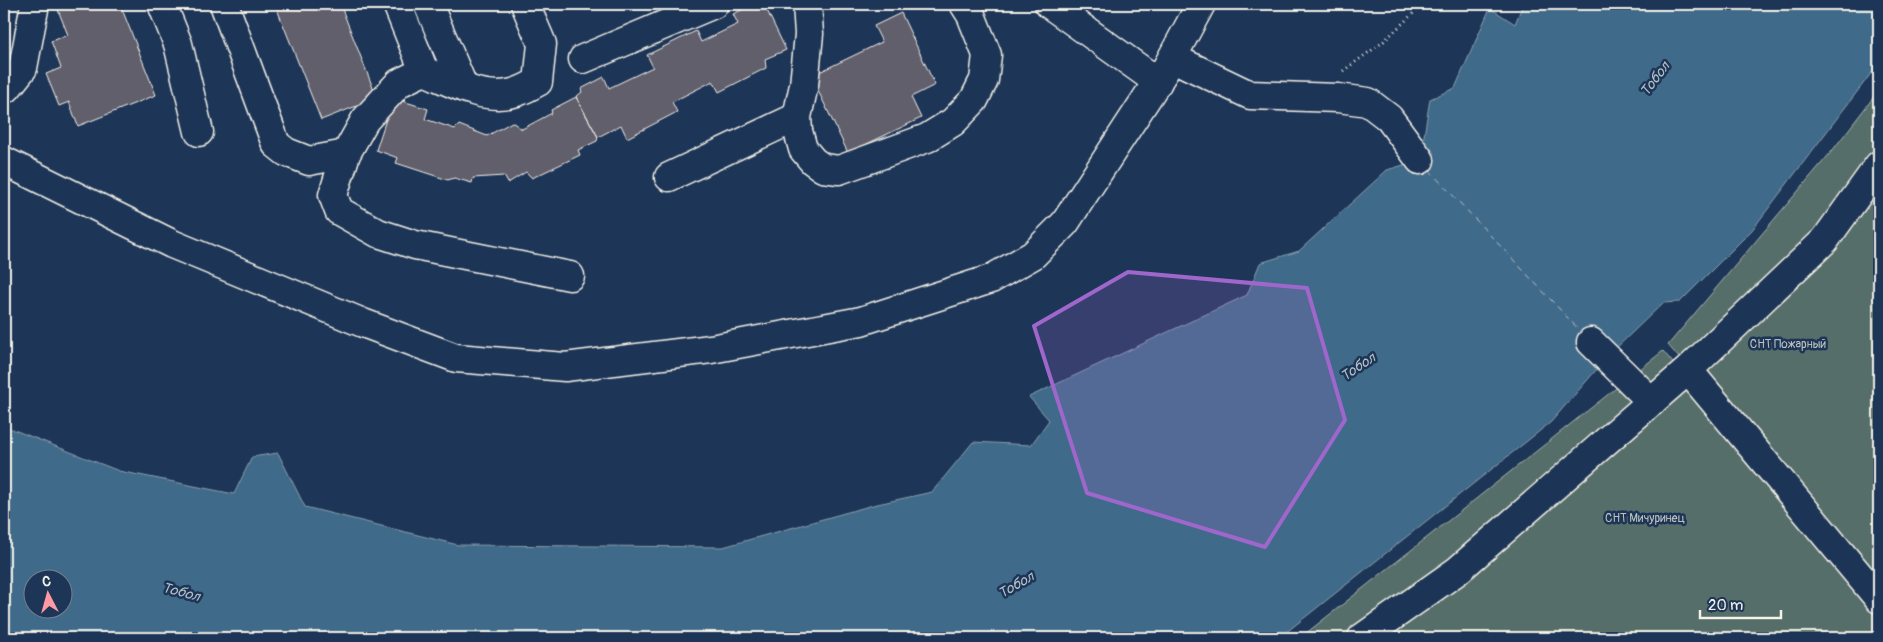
<svg xmlns="http://www.w3.org/2000/svg" width="1883" height="642" font-family="Pangolin,sans-serif">
<style>
.green{fill:#576e6a;stroke:#a6b0a9}
.water{fill:#416a89;stroke:#89a0af;fill-rule:evenodd}
.lines{fill:none;stroke-linecap:round;stroke-linejoin:round}
.ferry{stroke:#b5c2c7;stroke-width:1;stroke-dasharray:6 5;stroke-linecap:butt}
.building{fill:#625f6d;stroke:#f4f1e8}
.minor-casing{stroke:#f4f1e8;stroke-width:31}
.path{stroke:#f4f1e8;stroke-width:3;stroke-dasharray:1 4;stroke-linecap:butt}
.minor{stroke:#1d3557;stroke-width:28}
.marked{fill:#9f67cb;fill-opacity:0.2;stroke:#9f67cb;stroke-width:4;stroke-linejoin:round}
.labels{text-anchor:middle;dominant-baseline:central;stroke-width:5;stroke-linejoin:round;paint-order:stroke}
.park-label{font-size:12px;fill:#bdc3bc;stroke:#1d3557}
.water-label{font-size:14px;font-style:italic;fill:#b5c2c7;stroke:#1d3557}
</style>
<rect width="100%" height="100%" fill="#1d3557"/>
<filter id="ink" filterUnits="userSpaceOnUse"><feTurbulence type="fractalNoise" baseFrequency=".02" numOctaves="2"/><feDisplacementMap in="SourceGraphic" scale="10" xChannelSelector="R" yChannelSelector="G"/><feConvolveMatrix kernelMatrix="1 2 1 2 8 2 1 2 1" color-interpolation-filters="sRGB"/></filter>
<g filter="url(#ink)">
<path class="green" d="M1879,90V591L1668,345L1832,151Z
M1663,351L1879,612V638H1300Z"/>
<path class="water" d="M1523,4H1879V63L1752,230L1680,302L1663,303L1611,353L1551,422L1279,638H4V426L119,471L234,494L252,457L278,453L305,507L458,545L723,547L873,505L932,492L973,442L1031,445L1049,420L1029,397L1247,295L1260,263L1299,251L1387,170L1420,160L1430,99L1455,88L1490,8L1515,24ZM32,580H62V610H32Z"/>
<g class="lines">
<path class="ferry" d="M1429,170L1582,333"/>
</g>
<path class="building" d="M73,4H120L156,95L78,126L69,102L59,106L46,74L61,68L51,41L68,35L58,10Z
M275,4H340L377,98L321,120Z
M754,4H764L786,50L765,59L766,68L719,92L713,81L672,102L677,112L627,138L621,125L598,137L576,97L582,92L581,89L604,77L609,88L653,67L647,55L696,31L701,42L738,24L733,14Z
M901,13L935,85L911,97L921,118L848,153L811,76L882,42L874,26Z
M576,97L598,137L597,141L578,150L580,155L532,178L526,172L508,183L504,176L473,178L472,183L454,178L448,180L396,163L398,158L376,150L393,98L428,109L425,119L455,129L459,125L487,136L512,122L522,129L552,113L551,110Z"/>
<g class="lines">
<defs>
<path id="minor" d="M162,4L178,44L199,132
M224,4L276,144L286,152L309,161L346,154
M397,4L424,71
M428,4L464,88
M525,4L542,44L538,82C530,86 522,91 513,93C483,101 451,82 424,71L399,83L365,120L346,154L333,195L339,211L378,233L415,245L570,276
M807,4L809,34L804,85L797,117L798,131L803,149L813,161L823,168L839,170L927,138L953,122L974,100L984,80L987,55L971,15L964,4
M1049,4L1158,82
M1173,58L1250,95L1338,98L1368,102L1389,118L1420,160
M583,59L714,4
M4,87L7,88L23,68L35,4
M4,161L172,244L363,323L456,358L565,367L711,349L861,321L991,279L1033,255L1065,223L1167,67L1201,4
M669,177L797,117
M1591,342L1652,402
M1688,370L1879,599
M1362,638L1457,571L1688,370L1825,240L1879,165"/>
</defs>
<use href="#minor" class="minor-casing"/>
<path class="path" d="M1343,71L1383,42L1423,4"/>
<use href="#minor" class="minor"/>
</g>
</g>
<path class="marked" d="M1128,272L1307,288L1345,420L1265,547L1087,493L1034,326Z"/>
<g class="labels">
<g class="park-label">
<text x="1788" y="344">СНТ Пожарный</text>
<text x="1645" y="518">СНТ Мичуринец</text>
</g>
<g class="water-label">
<text transform="translate(1655 79) rotate(-53)">Тобол</text>
<text transform="translate(1358 367) rotate(-34)">Тобол</text>
<text transform="translate(1016 585) rotate(-30)">Тобол</text>
<text transform="translate(181 592) rotate(15)">Тобол</text>
</g>
</g>
<rect width="1883" height="642" fill="none" stroke="#1d3557" stroke-width="20"/>
<rect x="10" y="10" width="1863" height="622" fill="none" stroke="#f4f1e8" stroke-width="2" filter="url(#ink)"/>
<g transform="translate(48 594) rotate(354)"><circle r="24" fill="#1d3557" stroke="#738091"/>
<path d="M0-4L9 19L0 12L-9 19Z" fill="#ff9aa2"/>
<text y="-8" font-size="14" font-weight="bold" text-anchor="middle" fill="#f4f1e8">С</text>
</g>
<path d="M1700 610v8h81v-8" fill="none" stroke="#f4f1e8" stroke-width="2.5"/>
<text x="1708" y="610" font-size="15" fill="#f4f1e8" stroke="#1d3557" stroke-width="4" paint-order="stroke">20 m</text>
</svg>
